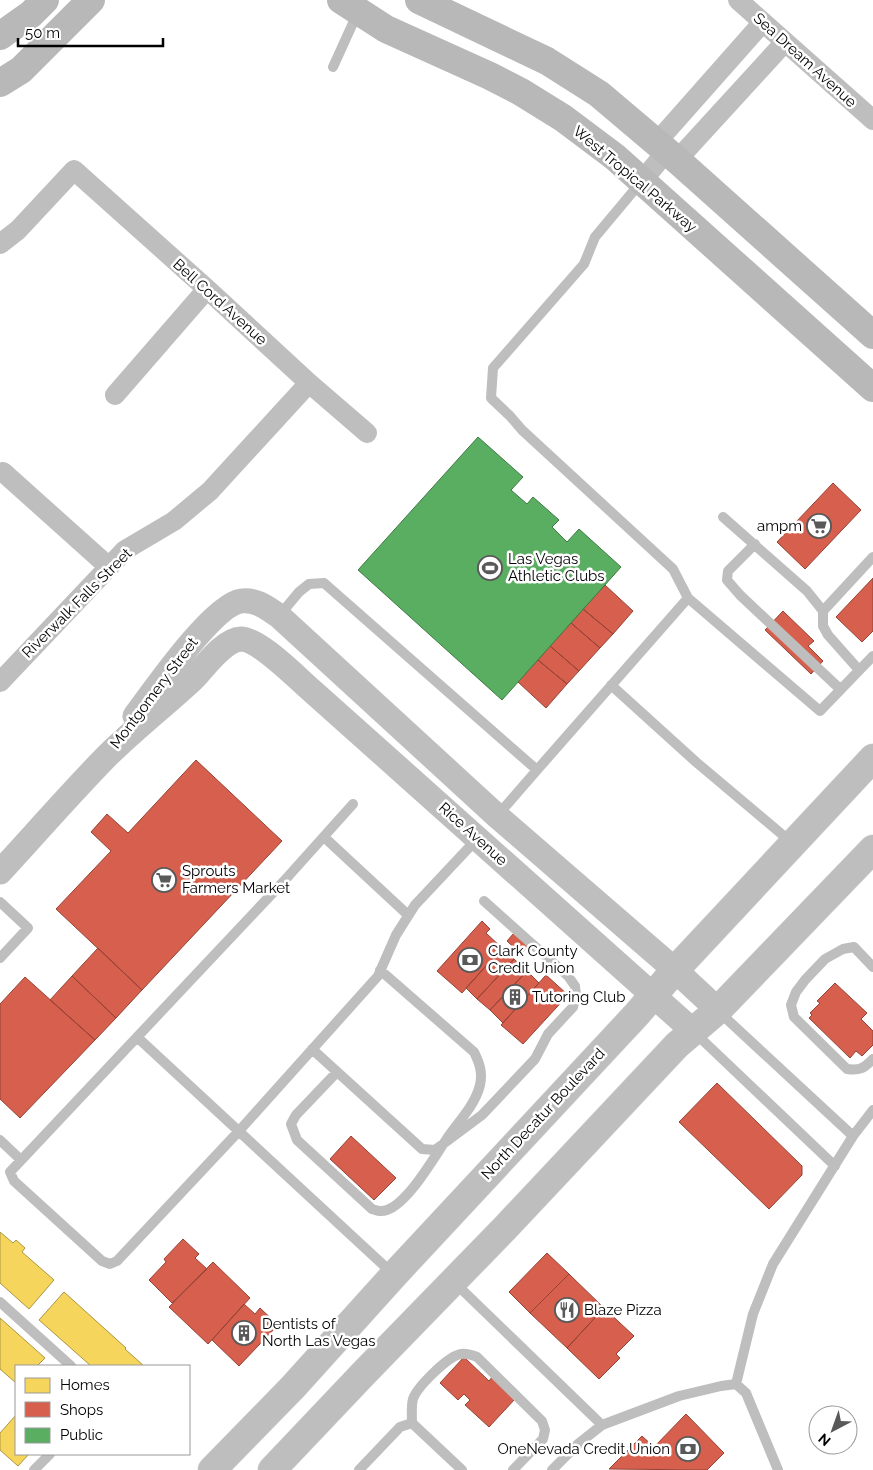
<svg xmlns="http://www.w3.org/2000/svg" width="873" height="1470" font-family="Raleway,sans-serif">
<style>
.homes{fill:#f6d55c;stroke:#ac9540}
.shops{fill:#d6604d;stroke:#964336}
.public{fill:#5aae61;stroke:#3f7a44}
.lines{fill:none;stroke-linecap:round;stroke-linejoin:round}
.primary-casing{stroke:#dbdbdb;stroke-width:29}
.service{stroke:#bebebe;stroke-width:10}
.minor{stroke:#bebebe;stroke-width:20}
.tertiary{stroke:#bebebe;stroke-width:25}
.secondary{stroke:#b8b8b8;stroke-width:28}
.primary{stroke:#bebebe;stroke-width:28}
.labels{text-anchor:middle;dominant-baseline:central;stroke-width:5;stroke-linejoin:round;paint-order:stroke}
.street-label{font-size:15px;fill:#000;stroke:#fff}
.poi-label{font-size:15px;fill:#000;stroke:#fff;text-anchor:start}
</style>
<rect width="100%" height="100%" fill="#fff"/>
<path class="homes" d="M0,1232L13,1243L16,1240L25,1248L22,1252L54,1280L29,1309L0,1283Z
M64,1292L126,1348L125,1349L144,1366H91L39,1320Z
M0,1318L45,1358L37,1366H16V1383L0,1369Z
M16,1415V1454H29L18,1466L0,1450V1433Z"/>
<path class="shops" d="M833,483L861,510L805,569L777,542Z
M873,578V631L862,642L836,617Z
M605,585L633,611L613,634L583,609Z
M583,609L613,634L600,648L571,623Z
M783,611L814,641L808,646L823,661L811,674L765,630Z
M571,623L600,648L579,671L550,646Z
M550,646L579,671L567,684L538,660Z
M538,660L567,684L546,708L518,682Z
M196,760L282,841L142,990L56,909L111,851L91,832L107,814L128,833Z
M482,921L490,929L486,933L502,948L462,993L437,971Z
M514,933L529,945L521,954L507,941Z
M98,948L142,990L116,1018L72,976Z
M502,948L514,959L477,999L466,988Z
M514,959L527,971L490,1010L477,999Z
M527,971L539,983L503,1023L490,1010Z
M546,975L568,995L523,1044L501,1025Z
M72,976L116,1018L95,1040L50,1000Z
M25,977L95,1040L20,1118L0,1099V1004Z
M835,983L867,1013L861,1019L873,1031V1045L862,1056L856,1051L850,1058L809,1018L812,1015L810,1013L820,1003L817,1001Z
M717,1083L802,1166V1175L769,1209L679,1122Z
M351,1136L396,1178L374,1200L330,1159Z
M183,1239L199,1254L195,1258L207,1269L172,1303L149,1280L166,1262L164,1259Z
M547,1253L569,1274L530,1313L509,1292Z
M213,1262L250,1298L208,1344L169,1307Z
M569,1274L604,1308L567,1348L530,1313Z
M244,1304L255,1314L260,1308L278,1325L239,1366L212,1340Z
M604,1308L634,1336L616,1354L620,1358L599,1379L567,1348Z
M464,1357L489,1381L492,1377L515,1399L489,1427L465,1405L470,1400L464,1394L458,1400L440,1383Z
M686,1414L724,1453L707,1470L609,1469L642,1436L654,1447Z"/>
<path class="public" d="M478,437L523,477L511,490L527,504L533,497L559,520L552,527L567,542L579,529L621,567L502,700L358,570Z"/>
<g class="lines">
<defs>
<path id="primary" d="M212,1470L293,1387L394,1275L637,1014L675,970L873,758
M272,1470L364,1373L506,1227L677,1045L718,1010L873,849"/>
</defs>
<use href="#primary" class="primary-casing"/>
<path class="service" d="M333,67L358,12
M641,182L595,237L584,264L493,368L491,398L510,416L522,430L673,569L688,598L820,711L873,656
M723,517L807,591L823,611V626L828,635L859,670
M755,544L728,571L727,580L740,595L840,689
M823,611L873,557
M279,616L299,592L309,584L324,583L537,770L688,598
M611,685L696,762L791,842
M353,804L284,881L10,1172L14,1181L102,1261L110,1264L117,1261L239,1131L378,976L396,935L415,905L477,839
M497,816L537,770
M324,837L408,915
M0,902L28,928L0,958
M873,967L854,947L843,949L825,959L805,980L796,992L791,1005L794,1017L847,1069C860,1071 864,1068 873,1059
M718,1011L853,1136
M694,1032L835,1166
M137,1037L393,1274
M312,1049L422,1149L435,1150L482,1115L535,1059L548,1034L573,1007L576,995L575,986L568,976L484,901
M337,1072L296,1115L291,1124L297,1140L372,1209C378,1211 381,1212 387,1210C408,1203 433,1159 446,1140C457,1123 475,1106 480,1085C483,1072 479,1062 474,1052L380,970
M0,1140L21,1160
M454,1282L602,1425
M0,1302L71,1366
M736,1384L753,1314L773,1264L853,1136L873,1110
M412,1423C412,1416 411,1406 413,1399C417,1387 448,1356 461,1354C467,1353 472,1355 477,1357L542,1421L545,1430L543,1439L513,1470
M34,1470L50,1454
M359,1470L400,1427L412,1423L462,1470
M552,1470L578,1444L602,1425L679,1396L721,1386L736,1384L746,1393L778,1470"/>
<path class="minor" d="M738,0L873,120
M656,143L763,22
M677,160L785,42
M642,181L666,152
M0,244L18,230L74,170L207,289L309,383L367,433
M115,395L207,289
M3,472L109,567
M0,682L125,550L174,521L210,491L309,383"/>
<path class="tertiary" d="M135,716C153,692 213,605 241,601C256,599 267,608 279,616L497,816L675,970L718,1010
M0,872C35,834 69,795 105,758C133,730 164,706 193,679C205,667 223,640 241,639C259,639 297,678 311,690L693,1031"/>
<path class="secondary" d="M341,0L386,29L490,76L521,92L563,118L615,157L873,388
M419,0L547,61L599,94L677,160L873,335
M0,36L31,14L45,0
M0,83L21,70L91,0"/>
<use href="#primary" class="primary"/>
</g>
<defs>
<symbol id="supermarket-ring" viewBox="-11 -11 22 22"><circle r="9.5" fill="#fff" stroke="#595959" stroke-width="1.5"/><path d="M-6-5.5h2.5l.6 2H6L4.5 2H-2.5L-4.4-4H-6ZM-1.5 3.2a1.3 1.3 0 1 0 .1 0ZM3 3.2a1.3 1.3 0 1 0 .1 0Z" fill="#595959"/></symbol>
<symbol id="stadium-ring" viewBox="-11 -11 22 22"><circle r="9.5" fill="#fff" stroke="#595959" stroke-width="1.5"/><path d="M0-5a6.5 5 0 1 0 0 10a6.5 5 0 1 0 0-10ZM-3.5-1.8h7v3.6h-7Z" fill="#595959"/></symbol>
<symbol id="bank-ring" viewBox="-11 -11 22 22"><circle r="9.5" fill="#fff" stroke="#595959" stroke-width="1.5"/><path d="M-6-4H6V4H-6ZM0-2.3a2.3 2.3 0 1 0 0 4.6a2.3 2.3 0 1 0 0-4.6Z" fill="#595959"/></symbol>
<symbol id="building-ring" viewBox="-11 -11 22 22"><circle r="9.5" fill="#fff" stroke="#595959" stroke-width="1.5"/><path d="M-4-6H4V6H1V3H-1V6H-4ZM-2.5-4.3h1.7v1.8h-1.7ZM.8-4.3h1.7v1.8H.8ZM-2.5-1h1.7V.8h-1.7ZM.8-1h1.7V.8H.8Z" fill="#595959"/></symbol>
<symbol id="restaurant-ring" viewBox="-11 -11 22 22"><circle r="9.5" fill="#fff" stroke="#595959" stroke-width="1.5"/><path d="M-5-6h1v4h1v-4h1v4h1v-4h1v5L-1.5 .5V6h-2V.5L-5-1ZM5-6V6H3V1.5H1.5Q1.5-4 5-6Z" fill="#595959"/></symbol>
</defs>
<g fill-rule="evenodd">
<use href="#supermarket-ring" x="805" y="512" width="28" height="28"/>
<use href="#stadium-ring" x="476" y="554" width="28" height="28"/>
<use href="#supermarket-ring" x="150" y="866" width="28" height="28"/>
<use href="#bank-ring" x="456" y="946" width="28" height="28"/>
<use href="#building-ring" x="501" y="983" width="28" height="28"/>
<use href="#restaurant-ring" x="553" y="1296" width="28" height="28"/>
<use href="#building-ring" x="230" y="1319" width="28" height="28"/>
<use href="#bank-ring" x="674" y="1435" width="28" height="28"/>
</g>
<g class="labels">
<g class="street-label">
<text transform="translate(805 60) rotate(42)">Sea Dream Avenue</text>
<text transform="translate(635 179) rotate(40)">West Tropical Parkway</text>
<text transform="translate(220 302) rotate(42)">Bell Cord Avenue</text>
<text transform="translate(77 603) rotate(-45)">Riverwalk Falls Street</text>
<text transform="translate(154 693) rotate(-53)">Montgomery Street</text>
<text transform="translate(473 834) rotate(42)">Rice Avenue</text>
<text transform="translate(543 1114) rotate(-47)">North Decatur Boulevard</text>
</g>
<g class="poi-label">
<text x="802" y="526" text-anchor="end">ampm</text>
<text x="508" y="559">Las Vegas<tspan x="508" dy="17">Athletic Clubs</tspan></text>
<text x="182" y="871">Sprouts<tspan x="182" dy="17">Farmers Market</tspan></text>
<text x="488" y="951">Clark County<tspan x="488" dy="17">Credit Union</tspan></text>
<text x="532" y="997">Tutoring Club</text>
<text x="584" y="1310">Blaze Pizza</text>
<text x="262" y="1324">Dentists of<tspan x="262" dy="17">North Las Vegas</tspan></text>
<text x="670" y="1449" text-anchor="end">OneNevada Credit Union</text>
</g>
</g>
<rect x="15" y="1365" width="175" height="90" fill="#ffffff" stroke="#999999"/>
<rect x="25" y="1378" width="25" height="15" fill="#f6d55c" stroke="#999999"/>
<text x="60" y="1390" font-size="15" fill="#000000">Homes</text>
<rect x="25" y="1402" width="25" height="15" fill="#d6604d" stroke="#999999"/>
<text x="60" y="1415" font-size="15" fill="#000000">Shops</text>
<rect x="25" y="1428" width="25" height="15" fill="#5aae61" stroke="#999999"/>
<text x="60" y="1440" font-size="15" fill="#000000">Public</text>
<g transform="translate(833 1430) rotate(221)"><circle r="24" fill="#ffffff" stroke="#999999"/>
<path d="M0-4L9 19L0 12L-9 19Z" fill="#595959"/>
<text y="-8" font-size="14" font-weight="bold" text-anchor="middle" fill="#000000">N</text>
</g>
<path d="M18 38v8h145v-8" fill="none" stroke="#000000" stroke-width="2.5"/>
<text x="25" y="38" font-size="15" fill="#000000" stroke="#ffffff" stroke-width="4" paint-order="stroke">50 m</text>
</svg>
